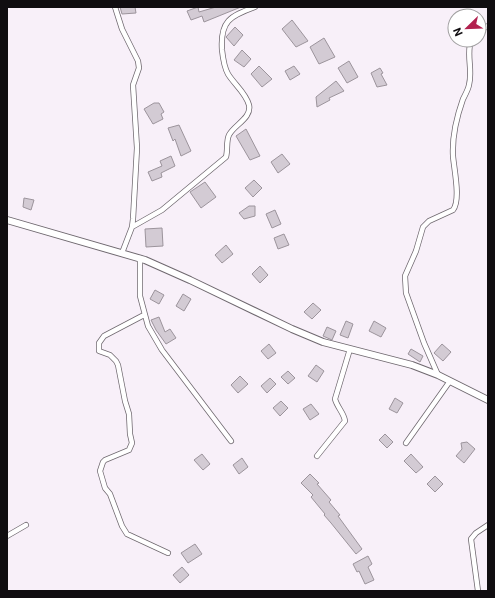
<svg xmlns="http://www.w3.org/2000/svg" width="495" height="598" font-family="Roboto,sans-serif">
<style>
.building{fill:#d3cbd4;stroke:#9c949c}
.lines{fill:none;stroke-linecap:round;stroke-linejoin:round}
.street-casing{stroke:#6f686f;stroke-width:6}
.secondary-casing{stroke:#6f686f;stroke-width:8}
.street{stroke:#fff;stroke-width:4.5}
.secondary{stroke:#fff;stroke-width:6}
</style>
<rect width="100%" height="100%" fill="#f8f0f9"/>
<path class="building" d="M120,7H135L136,13L122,14Z
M198,7L199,12L216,7H241L204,22L202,16L191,20L187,11Z
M292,20L308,41L296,47L282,29Z
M235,27L243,35L234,46L226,37Z
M324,38L335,57L319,64L310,47Z
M242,50L251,59L244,67L234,60Z
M349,61L358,77L347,83L338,68Z
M259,66L272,79L262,87L251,74Z
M294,66L300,74L290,80L285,71Z
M380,68L383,73L381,74L387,85L377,87L371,73Z
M336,81L344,91L329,98L330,100L317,107L316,97Z
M154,103H159L164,112L161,114L163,119L153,124L144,109Z
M179,125L191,151L181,156L175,139L173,141L168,128Z
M246,129L260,156L250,160L236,136Z
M282,154L290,164L278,173L271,162Z
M171,156L175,166L161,173L162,177L152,181L148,172L162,166L160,161Z
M254,180L262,188L253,197L245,188Z
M205,182L216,197L201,208L190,192Z
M24,198L34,200L31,210L23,207Z
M249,206H255V216L244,219L239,213Z
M275,210L281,224L272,228L266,214Z
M162,228L163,246L146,247L145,229Z
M284,234L289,245L278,249L274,238Z
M226,245L233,254L222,263L215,255Z
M260,266L268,275L260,283L252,274Z
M155,290L164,295L159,304L150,299Z
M183,294L191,299L184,311L176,306Z
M313,303L321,310L312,319L304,312Z
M159,317L165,332L170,329L176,338L166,344L156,330L151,320Z
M346,321L353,324L348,338L340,335Z
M374,321L386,328L381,337L369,331Z
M327,327L336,331L332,340L323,336Z
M269,344L276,353L268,359L261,351Z
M442,344L451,352L443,361L434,353Z
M411,349L423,356L420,362L408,354Z
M316,365L324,371L317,382L308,376Z
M288,371L295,378L288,384L281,377Z
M240,376L248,384L238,393L231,385Z
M270,378L276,384L267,393L261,386Z
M395,398L403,403L397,413L389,409Z
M281,401L288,408L280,416L273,408Z
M311,404L319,414L310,420L303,409Z
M385,434L393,442L387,448L379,440Z
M467,442L475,449L464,463L456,456L462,449L461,443Z
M202,454L210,464L203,470L194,460Z
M411,454L423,467L416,473L404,461Z
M242,458L248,467L239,474L233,465Z
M310,474L319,483L317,484L331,500L329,502L340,515L338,516L362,549L356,554L331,523L324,515L325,514L311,497L313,495L301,483Z
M435,476L443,484L435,492L427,484Z
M195,544L202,554L188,563L181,553Z
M368,556L372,564L368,567L374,580L365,584L359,571L357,572L353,564Z
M182,567L189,575L180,583L173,575Z"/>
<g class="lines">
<defs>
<path id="street" d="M115,7L122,29L138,61L139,68L133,85L137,148L133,219L132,227L122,253
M479,31L488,26
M132,227L162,210L226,157C228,150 226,141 229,135C234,125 252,118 249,105C246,93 234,84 228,74C224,67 223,59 222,50C220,21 230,16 255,7
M140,258V296L148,326L162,350L231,441
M144,315L104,336L99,343V351L110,355L116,361L118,365L125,401L129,414L130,434L132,443L129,450L105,460L103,462L100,471L105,488L110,494L122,526L127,534L168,553
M438,375L424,343L406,293L405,276L416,251L423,227L429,221L453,210C461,200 454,169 453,156C452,138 457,116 463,99C465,95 468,90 469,85C473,70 466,55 471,40
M406,443L450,381
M317,456L345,421C344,413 337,407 335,399L350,349
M7,536L26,525
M478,591L471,539L476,533L488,525"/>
<path id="secondary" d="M7,220L145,260L190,280L292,329L323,342L412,365L438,375L488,400"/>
</defs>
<use href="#street" class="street-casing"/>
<use href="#secondary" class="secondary-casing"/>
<use href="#street" class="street"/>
<use href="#secondary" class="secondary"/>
</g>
<rect width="495" height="598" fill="none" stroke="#100d10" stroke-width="16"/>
<g transform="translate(467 28) rotate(247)"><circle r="19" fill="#ffffff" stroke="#9f9e9f"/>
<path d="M0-3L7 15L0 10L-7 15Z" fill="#b2214f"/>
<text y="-6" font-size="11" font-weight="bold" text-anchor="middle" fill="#100d10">N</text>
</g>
</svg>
